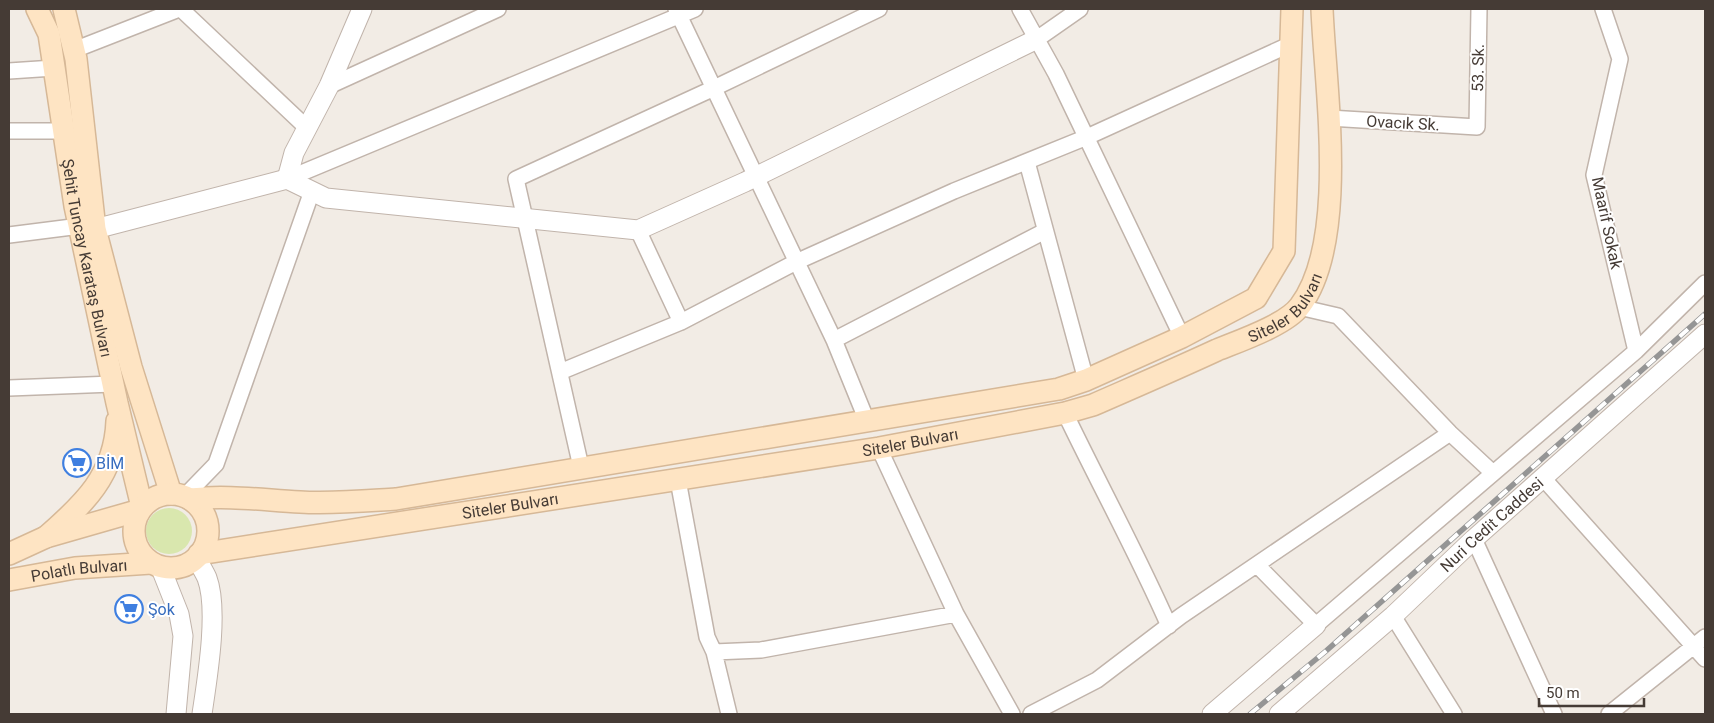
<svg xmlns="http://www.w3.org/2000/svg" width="1714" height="723" font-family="Roboto,sans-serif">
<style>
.green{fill:#d9e7ae}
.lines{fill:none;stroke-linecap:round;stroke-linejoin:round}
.minor-casing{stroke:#c1b4ab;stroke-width:18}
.tertiary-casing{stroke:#c1b4ab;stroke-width:21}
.secondary-casing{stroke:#d6b897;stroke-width:24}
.minor{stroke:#fff;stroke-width:15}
.tertiary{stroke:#fff;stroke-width:19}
.secondary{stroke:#fee4c3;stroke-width:21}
.rail-casing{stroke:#959595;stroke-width:5.5}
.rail{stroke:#fff;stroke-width:4;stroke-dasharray:11;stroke-linecap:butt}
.labels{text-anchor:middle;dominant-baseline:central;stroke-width:4;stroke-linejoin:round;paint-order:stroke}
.street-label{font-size:16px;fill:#453b35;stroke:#fff}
.shop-label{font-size:16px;fill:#366cbe;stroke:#fff;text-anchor:start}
</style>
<rect width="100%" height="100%" fill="#f2ece5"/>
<path class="green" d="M146 531a23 23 0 1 1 46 0a23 23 0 1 1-46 0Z"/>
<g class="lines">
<defs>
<path id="minor" d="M181,9L307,128
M676,9L834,340L867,421
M1020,9L1056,74L1182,337
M1603,9L1620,59L1594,175L1636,351
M1037,39L1080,9
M74,50L179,9
M9,71L54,68
M329,86L498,9
M1329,118L1477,127L1479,9
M9,131H64
M1027,162L1086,380
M287,179L695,9
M638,230L681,322
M9,235L80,226
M1299,307L1338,316L1450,433L1493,473
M834,340L1045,231
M560,372L681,322L796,262L954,191L1087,137L1291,44
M9,388L113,384
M1065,413C1099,484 1137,553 1169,626
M879,448L956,614L1012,714
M581,467L516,179L712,89L879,9
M1543,478L1705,659
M678,480L707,637L714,652L761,650L956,614
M184,497L216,464L312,191
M1474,539L1554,714
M1257,565L1316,625L1636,351L1705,283
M1393,616L1454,714
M714,652L729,714
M1031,714L1097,680L1181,616L1450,433
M1609,714L1705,637"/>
<g id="tertiary">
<path d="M287,179L294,153L329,86L362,9"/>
<path d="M95,229L287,179L326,198L638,230L745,182L1037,39"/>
<path d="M196,557C199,564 204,571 207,578C219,610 207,680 202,714"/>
<path d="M160,566L179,614L183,636L176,714"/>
<path d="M1212,714L1316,625"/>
<path id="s1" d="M1279,714L1393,616L1474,539L1705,334"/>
</g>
<g id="secondary">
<path id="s2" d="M37,9L49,34L75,206L117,403L142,507"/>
<path d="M64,9L76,59L95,229L131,367L171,494"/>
<circle cx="171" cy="531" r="37"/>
<path d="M190,499C228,495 262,500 300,502C332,504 364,501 396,499L1059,389L1086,380L1182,337L1256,298L1284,251L1292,9"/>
<path d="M46,537C84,504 115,475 117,421"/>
<path d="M9,554L46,537L140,510"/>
<path id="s3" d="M199,554L879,448L1065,413L1093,405C1134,387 1176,369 1217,350C1239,341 1286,325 1300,306C1349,241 1325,87 1322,9"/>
<path id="s4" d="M9,580L75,568L151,563"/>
</g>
</defs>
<use href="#minor" class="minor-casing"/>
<use href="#tertiary" class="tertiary-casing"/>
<use href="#secondary" class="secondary-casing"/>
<use href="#minor" class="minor"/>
<use href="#tertiary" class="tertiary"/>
<use href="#secondary" class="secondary"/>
<defs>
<path id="rail" d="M1250,714L1326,651L1705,314"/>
</defs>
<use href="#rail" class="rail-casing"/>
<use href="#rail" class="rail"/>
</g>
<defs>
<symbol id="supermarket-ring" viewBox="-11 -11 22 22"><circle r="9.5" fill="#fff" stroke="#3f7fe0" stroke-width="1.5"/><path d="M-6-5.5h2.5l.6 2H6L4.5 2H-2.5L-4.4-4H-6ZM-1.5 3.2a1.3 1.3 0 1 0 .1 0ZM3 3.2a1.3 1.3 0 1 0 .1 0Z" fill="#3f7fe0"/></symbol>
</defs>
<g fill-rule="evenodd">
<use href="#supermarket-ring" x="61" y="447" width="32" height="32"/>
<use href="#supermarket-ring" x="113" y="593" width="32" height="32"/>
</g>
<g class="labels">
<g class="street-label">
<text transform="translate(1478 68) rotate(-89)">53. Sk.</text>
<text transform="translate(1403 123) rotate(3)">Ovacık Sk.</text>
<text transform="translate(1607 223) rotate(78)">Maarif Sokak</text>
<text stroke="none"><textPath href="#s2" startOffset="255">Şehit Tuncay Karataş Bulvarı</textPath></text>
<text stroke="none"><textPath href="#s3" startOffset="1125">Siteler Bulvarı</textPath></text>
<text stroke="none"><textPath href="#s3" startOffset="720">Siteler Bulvarı</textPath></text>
<text stroke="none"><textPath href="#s3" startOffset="315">Siteler Bulvarı</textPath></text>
<text stroke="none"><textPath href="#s1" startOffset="285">Nuri Cedit Caddesi</textPath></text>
<text stroke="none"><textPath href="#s4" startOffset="71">Polatlı Bulvarı</textPath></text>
</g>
<g class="shop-label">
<text x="96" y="463">BİM</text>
<text x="148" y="609">Şok</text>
</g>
</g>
<rect width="1714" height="723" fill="none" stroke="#453b35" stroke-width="20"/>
<path d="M1539 698v8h105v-8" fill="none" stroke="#453b35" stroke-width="2.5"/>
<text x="1546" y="698" font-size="15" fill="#453b35" stroke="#ffffff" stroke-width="4" paint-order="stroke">50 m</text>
</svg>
